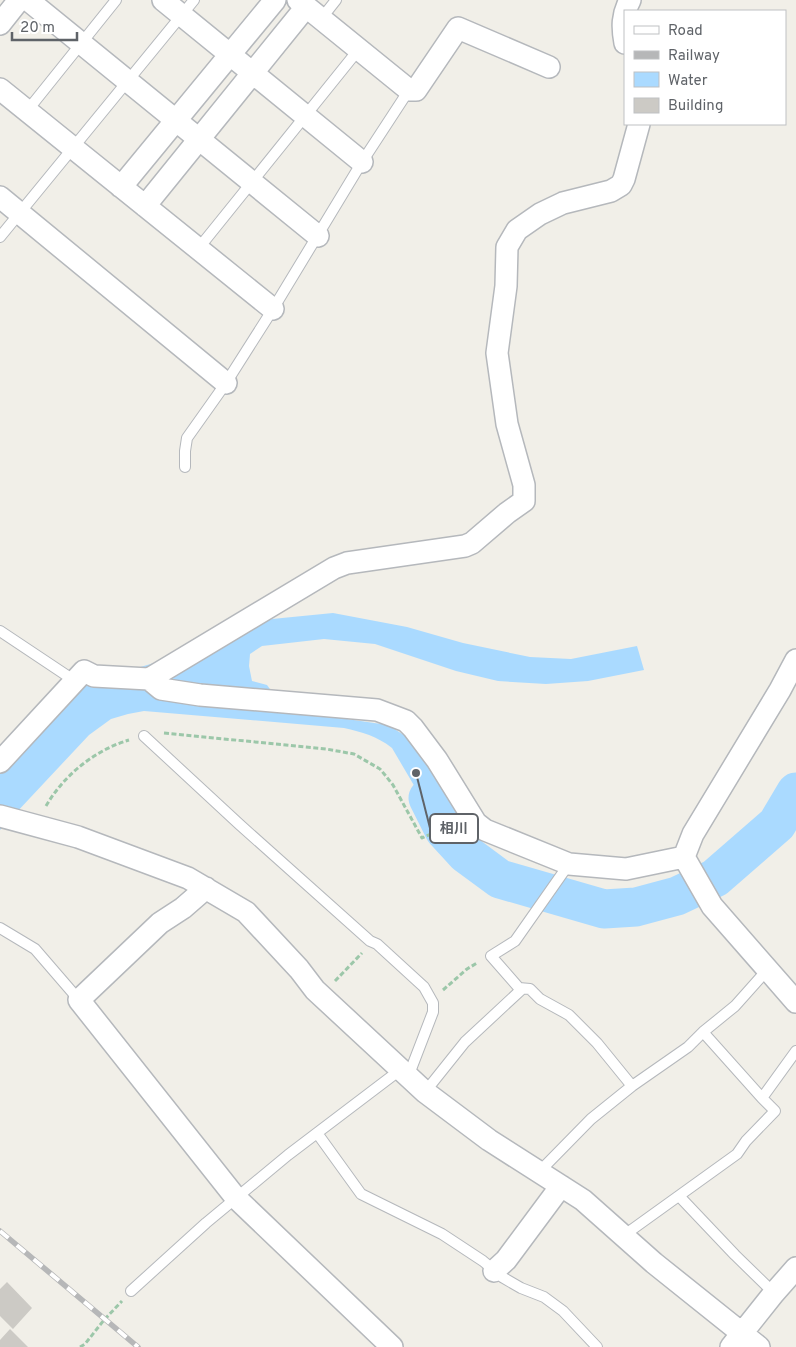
<svg xmlns="http://www.w3.org/2000/svg" width="796" height="1347" font-family="Overpass,'Noto Sans JP',sans-serif">
<style>
.water{fill:#aadaff}
.lines{fill:none;stroke-linecap:round;stroke-linejoin:round}
.river{stroke:#aadaff;stroke-width:39}
.building{fill:#cccac5}
.service-casing{stroke:#b5b8bc;stroke-width:12}
.minor-casing{stroke:#b5b8bc;stroke-width:24}
.path{stroke:#9cc7a9;stroke-width:3;stroke-dasharray:5 2.5;stroke-linecap:butt}
.service{stroke:#fff;stroke-width:10}
.minor{stroke:#fff;stroke-width:21}
.rail-casing{stroke:#b6b7b8;stroke-width:5.5}
.rail{stroke:#fff;stroke-width:4;stroke-dasharray:11;stroke-linecap:butt}
.leader{fill:none;stroke:#5f6368;stroke-width:2}
.callout-dot{fill:#5f6368;stroke:#fff;stroke-width:2}
.callout{fill:#fff;stroke:#5f6368;stroke-width:2}
.callout-label{font-size:14px;text-anchor:middle;font-weight:bold;fill:#5f6368}
</style>
<rect width="100%" height="100%" fill="#f1efe8"/>
<path class="water" d="M333,613L407,627L463,643L530,657L571,659L637,646L644,670L588,681L546,684L498,681L456,671L375,644L324,639L262,646L250,654L249,666L252,681L267,685L285,710L388,725L407,737L435,775L466,838L526,894L442,833L392,748C377,736 362,732 344,728L144,711L128,714L111,719L89,735L0,830V772L86,683L154,663L272,619Z"/>
<g class="lines">
<path class="river" d="M428,798L444,830L466,854L500,879L604,909L636,907L677,896L715,878L777,824L796,792"/>
</g>
<path class="building" d="M7,1282L32,1308L13,1329L0,1316V1289Z
M10,1329L28,1347H0V1340Z"/>
<g class="lines">
<defs>
<path id="service" d="M321,19L336,0
M27,111L116,0
M0,237L194,0
M198,249L359,49
M185,467V451L187,438L226,383L273,309L362,162L409,90
M0,631L75,681
M144,736L239,824L370,941L377,944L424,987L433,1003V1012L408,1077
M569,864L515,941L491,956L519,988L530,989L540,999L569,1015L597,1043L632,1086
M0,928L35,949L79,1000
M425,1092L465,1042L522,989
M762,1098L796,1051
M317,1133L361,1194L442,1234L483,1261L502,1277L521,1288L544,1297L563,1311L597,1347
M539,1172L591,1119L632,1086L688,1047L703,1032L735,1006L767,970
M679,1196L735,1255L774,1293
M623,1236L737,1154L746,1141L775,1111L762,1098L703,1032
M131,1291L206,1223L288,1155L400,1070"/>
<path id="minor" d="M28,0L318,236
M163,0L362,162
M298,0L409,90H416L458,28L549,67
M0,24L19,0
M625,43C622,27 622,15 630,0
M0,89L273,309
M121,187L275,0
M0,197L226,383
M145,206L306,7
M149,679L161,689L200,695L377,710L406,721L413,728L437,760L476,823L485,830L569,864L626,869L684,857
M0,762L84,671L94,676L149,679L334,568L347,563L465,546L472,543L507,513L524,501V485L507,424L497,353L506,286L507,247L517,230L540,214L563,203L611,191L621,185L624,179L639,124
M0,816L78,837L188,878L246,912L299,969L315,990L425,1092L489,1140L583,1200L654,1263L759,1347
M684,857L693,834L780,690L796,660
M684,857L712,906L796,1002
M206,888L183,908L160,923L79,1000L236,1198L392,1347
M494,1271L506,1260L561,1186
M731,1347L774,1293L796,1268"/>
</defs>
<use href="#service" class="service-casing"/>
<use href="#minor" class="minor-casing"/>
<path class="path" d="M164,733L326,749L354,754L380,769L385,775L393,785L422,838L453,824
M46,806C64,775 95,750 129,740
M335,981L362,953
M443,990L467,969L477,963
M80,1347L85,1344L104,1320L122,1301"/>
<use href="#service" class="service"/>
<use href="#minor" class="minor"/>
<defs>
<path id="rail" d="M0,1231L138,1347"/>
</defs>
<use href="#rail" class="rail-casing"/>
<use href="#rail" class="rail"/>
</g>
<path class="leader" d="M416 773L430 828"/>
<circle class="callout-dot" cx="416" cy="773" r="5"/>
<rect class="callout" x="430" y="814" width="48" height="29" rx="5"/>
<g class="callout-label">
<text x="454" y="833">相川</text>
</g>
<rect x="624" y="10" width="162" height="115" fill="#ffffff" stroke="#bfc1c3"/>
<rect x="634" y="26" width="25" height="8" fill="#ffffff" stroke="#bfc1c3"/>
<text x="668" y="35" font-size="15" fill="#5f6368">Road</text>
<rect x="634" y="51" width="25" height="8" fill="#b6b7b8" stroke="#bfc1c3"/>
<text x="668" y="60" font-size="15" fill="#5f6368">Railway</text>
<rect x="634" y="72" width="25" height="15" fill="#aadaff" stroke="#bfc1c3"/>
<text x="668" y="85" font-size="15" fill="#5f6368">Water</text>
<rect x="634" y="98" width="25" height="15" fill="#cccac5" stroke="#bfc1c3"/>
<text x="668" y="110" font-size="15" fill="#5f6368">Building</text>
<path d="M12 32v8h65v-8" fill="none" stroke="#5f6368" stroke-width="2.5"/>
<text x="20" y="32" font-size="15" fill="#5f6368" stroke="#ffffff" stroke-width="4" paint-order="stroke">20 m</text>
</svg>
